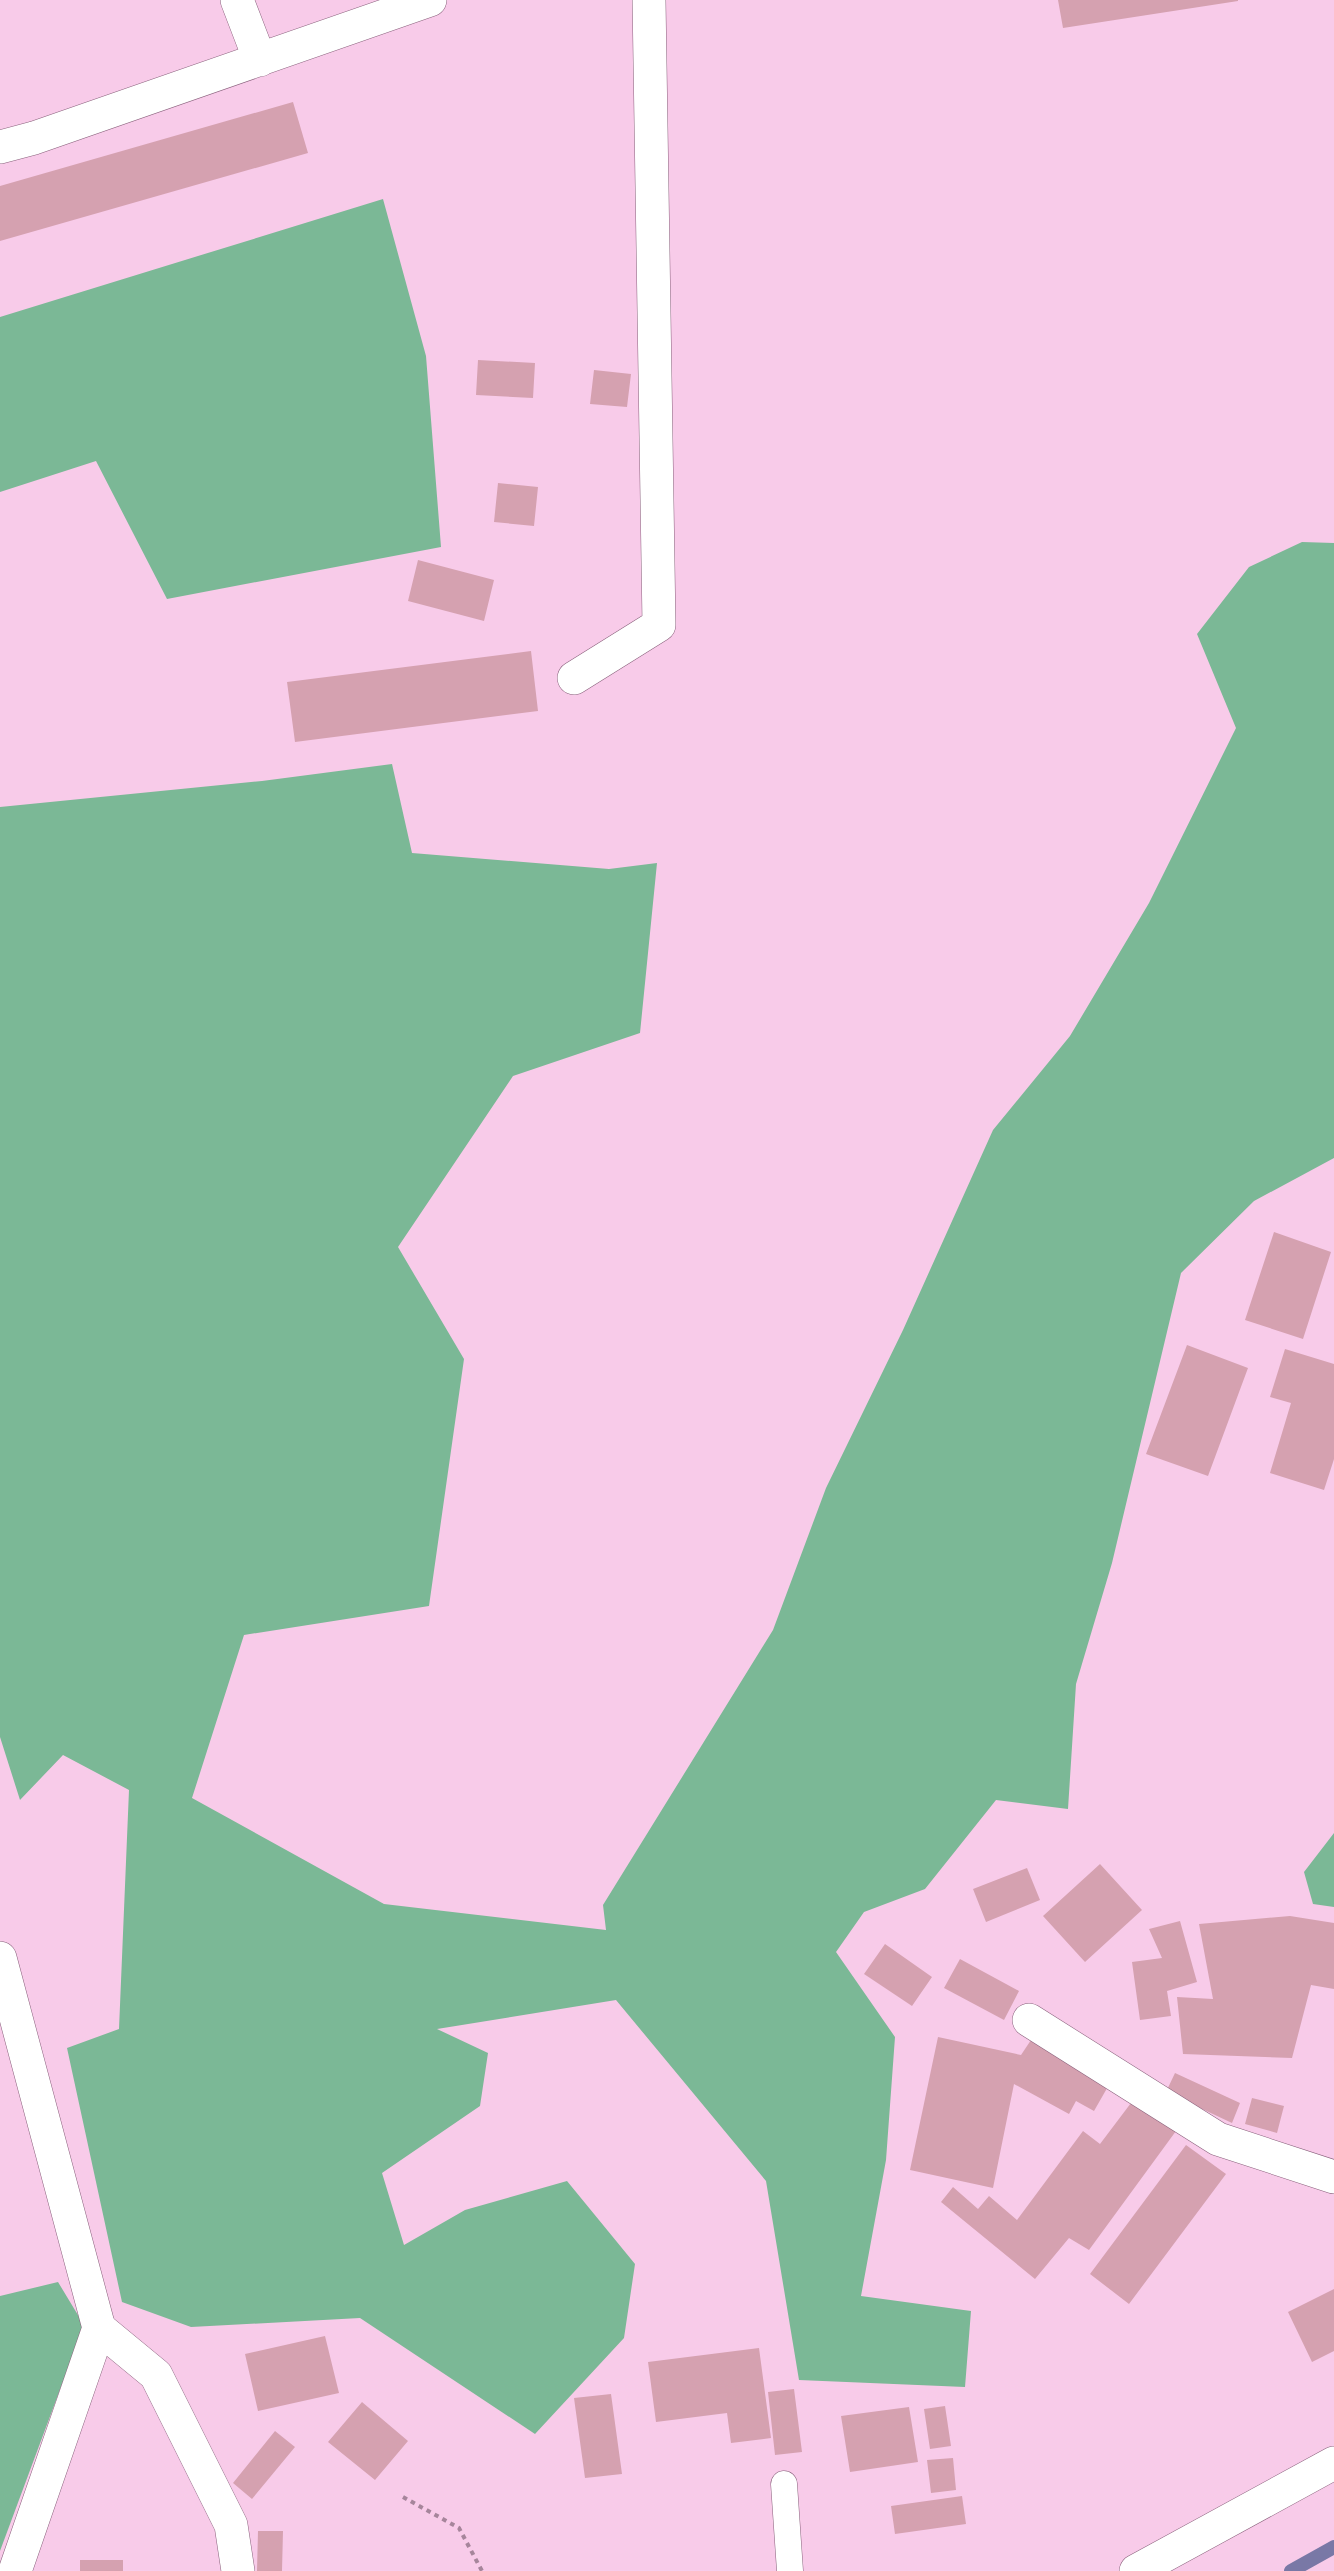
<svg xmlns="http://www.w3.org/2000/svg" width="1334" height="2571" font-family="'Archivo Narrow',sans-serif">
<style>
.green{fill:#7bb896}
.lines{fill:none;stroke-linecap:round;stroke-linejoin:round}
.stream{stroke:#7978a6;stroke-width:14}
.building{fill:#d5a1b0}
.lane-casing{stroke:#89617c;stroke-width:27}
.street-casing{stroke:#89617c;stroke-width:34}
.secondary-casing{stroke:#89617c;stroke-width:34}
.path{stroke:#a6859b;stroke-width:4;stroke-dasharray:4.5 4.5;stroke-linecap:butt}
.lane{stroke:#fff;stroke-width:26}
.street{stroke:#fff;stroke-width:33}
.secondary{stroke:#fff;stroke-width:33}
</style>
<rect width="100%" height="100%" fill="#f8cbe9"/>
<path class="green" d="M383,199L426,356L441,547L167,599L96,461L0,492V317Z
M1302,542L1334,543V1158L1254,1201L1181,1273L1112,1563L1076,1684L1068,1809L996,1800L925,1889L864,1912L836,1952L895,2037L886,2160L861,2296L971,2311L965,2387L799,2380L766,2181L616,2000L437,2029L488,2053L480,2106L382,2173L404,2245L465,2210L567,2181L635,2264L624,2338L535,2434L360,2318L191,2327L122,2302L67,2048L119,2029L129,1790L63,1755L20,1800L0,1737V807L262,781L392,764L412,853L609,869L657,863L640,1033L513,1076L398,1247L464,1359L429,1606L244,1635L192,1798L384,1904L606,1930L603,1905L773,1630L826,1488L903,1330L993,1130L1070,1036L1149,903L1236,728L1197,634L1249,567Z
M1334,1833V1907L1313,1904L1304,1872Z
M58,2282L84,2325L0,2551V2296Z"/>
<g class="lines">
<path class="stream" d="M1291,2571L1334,2547"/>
</g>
<path class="building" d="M1058,0H1238V1L1063,28Z
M293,102L308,153L0,241V186Z
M478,360L535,363L533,398L476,395Z
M594,370L631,374L627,407L590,404Z
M498,483L538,487L534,526L494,522Z
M418,560L494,580L484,621L408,601Z
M531,651L538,711L295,742L287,682Z
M1274,1232L1331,1252L1303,1339L1245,1320Z
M1187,1345L1248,1368L1208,1476L1146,1454Z
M1285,1349L1334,1364V1459L1324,1490L1270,1473L1291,1403L1270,1397Z
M1100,1864L1142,1910L1085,1962L1043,1916Z
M1027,1868L1040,1900L986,1922L973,1889Z
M1290,1916L1334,1923V1989L1311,1985L1292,2058L1183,2054L1177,1997L1213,1999L1199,1924Z
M1180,1921L1197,1982L1167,1991L1171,2016L1140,2020L1132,1962L1162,1958L1149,1929Z
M885,1944L932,1977L912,2006L864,1974Z
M960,1959L1019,1991L1004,2020L944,1988Z
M938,2037L1021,2055L1031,2040L1110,2083L1094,2111L1076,2101L1069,2114L1014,2084L993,2188L910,2170Z
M1175,2073L1240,2103L1232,2123L1166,2092Z
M1252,2098L1284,2106L1277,2133L1245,2124Z
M1134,2099L1176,2131L1089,2250L1069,2238L1035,2279L941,2202L953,2187L978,2209L989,2196L1017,2220L1083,2131L1100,2144Z
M1186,2145L1226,2174L1129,2304L1090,2274Z
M1334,2289V2351L1312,2362L1288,2312Z
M325,2336L339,2393L258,2411L245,2354Z
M759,2348L771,2438L731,2443L727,2413L656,2422L648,2362Z
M794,2389L802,2452L775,2455L768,2392Z
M611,2394L622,2474L585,2478L574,2398Z
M362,2402L408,2441L375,2480L328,2442Z
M945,2406L951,2446L930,2449L924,2409Z
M909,2407L918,2462L850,2472L841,2416Z
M275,2431L295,2447L252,2499L233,2483Z
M953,2458L956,2490L931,2493L927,2460Z
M962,2496L966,2524L895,2534L891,2506Z
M258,2531H283L282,2571H257Z
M80,2560H123V2571H80Z"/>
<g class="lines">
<defs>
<path id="lane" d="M784,2484L790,2571"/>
<path id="street" d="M237,0L260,60
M0,147L34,138L430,0
M574,678L659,625L649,0
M1029,2020L1218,2139L1334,2177
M99,2328L156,2375L231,2525L238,2571
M1136,2571L1334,2463"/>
<path id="secondary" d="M0,1958L99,2328L15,2571"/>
</defs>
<use href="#lane" class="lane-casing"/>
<use href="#street" class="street-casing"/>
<use href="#secondary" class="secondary-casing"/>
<path class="path" d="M403,2497L459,2528L482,2571"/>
<use href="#lane" class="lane"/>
<use href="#street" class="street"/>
<use href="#secondary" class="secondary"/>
</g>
</svg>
